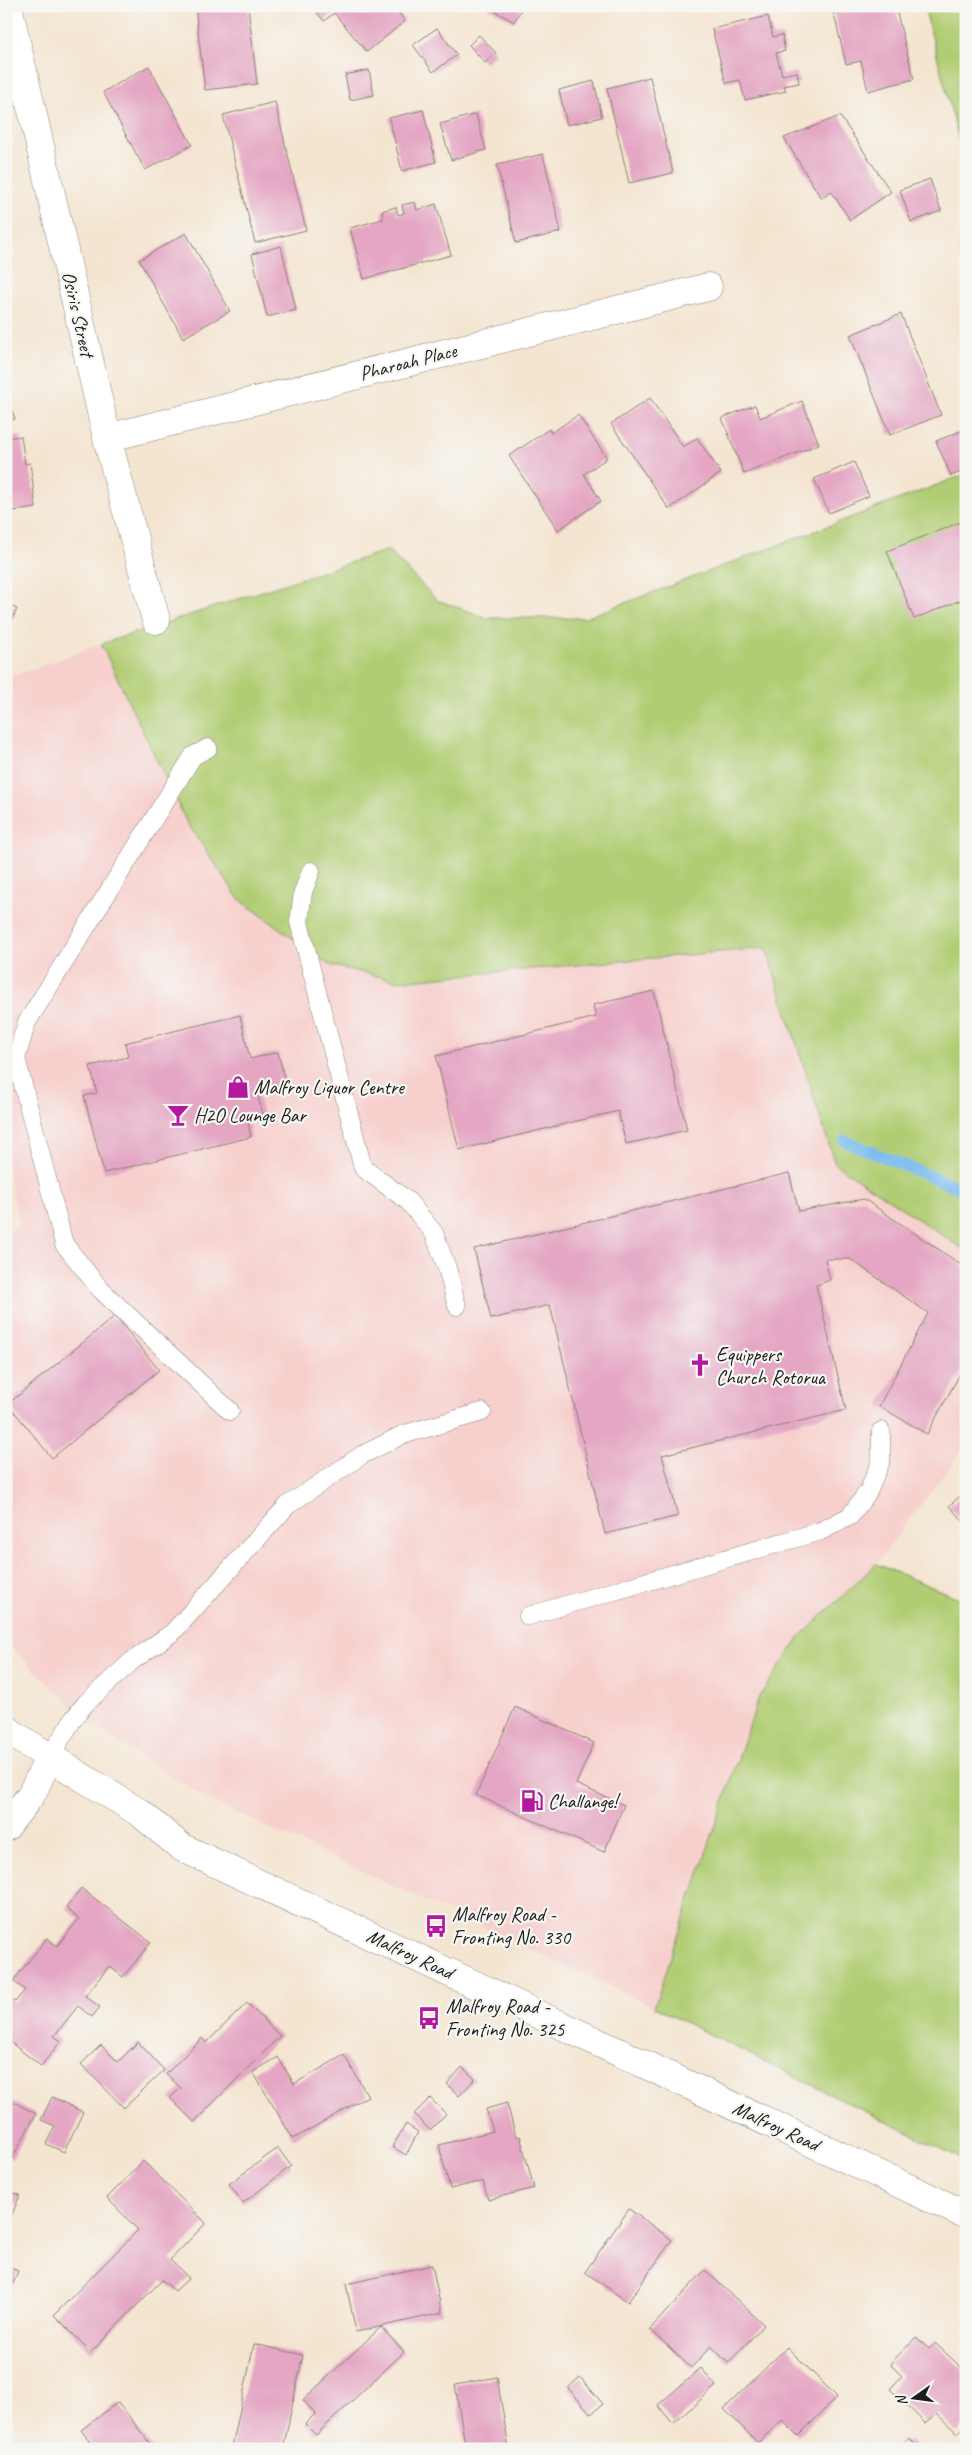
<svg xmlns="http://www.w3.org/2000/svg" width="972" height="2455" font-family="Caveat,sans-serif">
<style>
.built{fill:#f7d0cd}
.green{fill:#b1cd73;stroke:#667448}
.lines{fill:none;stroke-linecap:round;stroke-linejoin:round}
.stream{stroke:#79bcef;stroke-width:12}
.building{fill:#e4a6c3}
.service-casing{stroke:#888076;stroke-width:19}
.minor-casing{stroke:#888076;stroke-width:29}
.secondary-casing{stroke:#888076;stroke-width:29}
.service{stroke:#fff;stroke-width:18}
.minor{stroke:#fff;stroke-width:28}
.secondary{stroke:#fff;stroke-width:28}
.labels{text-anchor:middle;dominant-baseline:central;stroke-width:4.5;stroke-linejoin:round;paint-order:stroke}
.street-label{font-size:20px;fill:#1c1c1c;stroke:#f6f6f2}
.poi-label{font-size:20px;fill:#1c1c1c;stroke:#f6f6f2;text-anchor:start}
</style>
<rect width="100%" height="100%" fill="#f6f6f2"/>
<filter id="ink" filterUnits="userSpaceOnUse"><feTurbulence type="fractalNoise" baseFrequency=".02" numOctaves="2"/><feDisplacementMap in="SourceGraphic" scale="10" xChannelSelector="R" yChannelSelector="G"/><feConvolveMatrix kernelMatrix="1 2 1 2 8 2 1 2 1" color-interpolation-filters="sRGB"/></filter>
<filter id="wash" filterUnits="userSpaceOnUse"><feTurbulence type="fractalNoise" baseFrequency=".0096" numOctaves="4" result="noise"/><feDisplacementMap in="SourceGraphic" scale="20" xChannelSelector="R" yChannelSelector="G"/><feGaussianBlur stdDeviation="1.12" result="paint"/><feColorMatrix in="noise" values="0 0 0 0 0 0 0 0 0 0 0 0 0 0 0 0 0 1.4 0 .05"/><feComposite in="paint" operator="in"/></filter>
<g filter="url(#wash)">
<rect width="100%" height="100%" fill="#f4e5d1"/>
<path class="built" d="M101,644L186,821L329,965L398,981L457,978L567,964L766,948L835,1164L966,1251V1445L876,1564L799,1638L755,1707L654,2007L209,1800L92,1725L6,1642V1235L20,1224L6,1163V679Z"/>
<path class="green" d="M924,6H966V167Z
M966,474V1251L835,1164L766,948L398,981L329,965L238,898L186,821L101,644L388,550L437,600L488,618H585Z
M876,1564L966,1601V2161L654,2007L759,1697L799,1638Z"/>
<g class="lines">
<path class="stream" d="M845,1141L966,1191"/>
</g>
<g id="blocks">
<path class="building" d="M195,6H248L257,84L205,90Z
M312,6H393L405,21L367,52L334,13L324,21Z
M486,6H523L514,22Z
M832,6H895L914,79L868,91L861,61L846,64Z
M768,16L773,37L782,35L785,51L776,53L782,75L797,72L799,83L784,86L786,91L745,100L740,80L726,83L712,29Z
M437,28L457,55L433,72L413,45Z
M479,35L496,53L485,63L469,45Z
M149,66L192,145L145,170L103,92Z
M369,70L374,95L350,100L345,75Z
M650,77L673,173L629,183L607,88Z
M594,81L602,117L567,125L559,90Z
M275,102L306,230L255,243L223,115Z
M423,110L436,162L402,171L389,118Z
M476,114L486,150L451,160L440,124Z
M840,116L891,192L850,220L831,191L821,198L784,138Z
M543,154L561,232L516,243L497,165Z
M930,179L941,211L911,222L900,190Z
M415,202L417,210L436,204L451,255L364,279L350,228L383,219L382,211L396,207L398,215L404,213L402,205Z
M186,233L230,311L183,338L139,260Z
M966,239V260H965L959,241Z
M281,246L296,310L267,317L252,254Z
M901,314L941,415L890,435L850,335Z
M6,395L15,419L6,422Z
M650,398L683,447L697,438L721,473L669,509L611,424Z
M802,401L819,444L744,474L722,418L755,405L760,418Z
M578,415L607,458L584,474L601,501L558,530L509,456L549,429L551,433Z
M966,429V470L951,476L936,441Z
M21,436L25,464L30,463L36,508L6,512V438Z
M854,462L869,496L829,513L814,479Z
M966,520V598L914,619L887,551Z
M6,604L17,609L6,631Z
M654,991L687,1130L626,1144L618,1111L459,1150L436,1056L596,1017L593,1005Z
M240,1015L250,1059L278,1052L286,1086L257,1093L264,1118L248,1122L251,1137L104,1173L84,1096L97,1093L90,1066L128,1057L125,1043Z
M789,1173L799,1211L864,1199L966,1268V1363L927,1434L879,1406L928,1313L850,1259H825L830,1280L816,1285L846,1410L662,1455L678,1516L605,1534L550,1305L491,1319L474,1249Z
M115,1316L159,1370L52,1458L8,1404Z
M966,1491V1524L949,1506Z
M515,1707L594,1743L576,1784L624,1805L604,1852L476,1795Z
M81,1888L151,1942L123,1977L109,1966L85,1996L100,2007L92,2017L78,2006L54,2036L61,2041L41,2066L6,2039V1996L15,2002L25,1990L13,1981L47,1938L57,1946L79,1919L66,1908Z
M247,2003L280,2036L194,2122L170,2098L181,2088L166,2074L202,2038L206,2043Z
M138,2042L164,2070L124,2108L81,2064L101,2045L118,2062Z
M344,2055L368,2096L293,2139L253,2072L278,2057L294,2084Z
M462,2067L475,2079L459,2096L447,2084Z
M52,2097L83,2112L64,2152L46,2144L55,2126L41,2120Z
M6,2098L36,2114L12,2159L6,2156Z
M430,2098L446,2114L430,2130L414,2114Z
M507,2103L516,2137L520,2136L534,2188L488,2200L483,2181L450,2189L439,2145L493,2131L486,2109Z
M406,2124L418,2132L406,2155L392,2147Z
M278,2148L291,2166L243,2203L229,2184Z
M143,2161L206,2223L170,2260L189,2278L175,2291L162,2280L91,2352L54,2315L138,2230L107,2198Z
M6,2190L20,2195L6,2229Z
M629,2209L672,2240L628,2302L585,2272Z
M432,2265L442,2313L356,2332L346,2284Z
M6,2266L18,2271L6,2301Z
M705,2270L764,2325L728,2363L711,2346L691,2368L650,2329Z
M381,2327L404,2352L316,2435L305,2424L315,2414L303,2400Z
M916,2337L929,2349L935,2343L966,2372V2424L957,2433L937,2414L926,2424L890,2389L902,2376L890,2364Z
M254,2344L303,2355L283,2449L232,2447Z
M787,2347L837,2397L798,2436L782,2420L758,2443L724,2409Z
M701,2368L716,2386L673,2424L658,2405Z
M497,2377L509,2449H466L455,2385Z
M580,2377L603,2404L591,2414L568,2388Z
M118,2402L154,2449H80L90,2442L81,2430Z
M909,2438L920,2449H899Z"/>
</g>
</g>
<g filter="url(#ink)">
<use href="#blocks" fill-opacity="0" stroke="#888076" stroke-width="1"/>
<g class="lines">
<defs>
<path id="service" d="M208,748L193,756L27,1022L16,1058L64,1244L101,1290L230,1411
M311,871L303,892L299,922L363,1168L408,1201L434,1233L447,1268L457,1306
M528,1616L821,1531L850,1516L868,1492L881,1461V1431
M50,1756L74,1718L86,1703L132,1661L173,1632L288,1505L362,1455L402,1435L482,1412"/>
<path id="minor" d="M8,6L107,438L156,620
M107,438L708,287
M6,1827L31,1795L50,1756"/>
<path id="secondary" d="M6,1728L11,1733L140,1813L181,1847L966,2215"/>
</defs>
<use href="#service" class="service-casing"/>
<use href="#minor" class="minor-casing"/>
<use href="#secondary" class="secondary-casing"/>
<use href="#service" class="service"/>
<use href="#minor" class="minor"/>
<use href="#secondary" class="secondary"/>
</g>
</g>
<defs>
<symbol id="shop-bare" viewBox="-9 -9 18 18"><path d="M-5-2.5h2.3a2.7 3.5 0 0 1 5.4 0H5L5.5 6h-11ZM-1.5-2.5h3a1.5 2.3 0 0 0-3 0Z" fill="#b5179e" stroke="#f6f6f2" stroke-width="2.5" paint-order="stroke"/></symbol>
<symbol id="bar-bare" viewBox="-9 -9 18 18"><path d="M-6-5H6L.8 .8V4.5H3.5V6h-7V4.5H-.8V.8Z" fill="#b5179e" stroke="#f6f6f2" stroke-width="2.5" paint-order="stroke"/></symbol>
<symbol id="church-bare" viewBox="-9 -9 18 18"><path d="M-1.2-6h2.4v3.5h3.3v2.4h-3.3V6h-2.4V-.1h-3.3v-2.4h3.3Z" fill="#b5179e" stroke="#f6f6f2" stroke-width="2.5" paint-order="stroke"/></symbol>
<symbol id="fuel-bare" viewBox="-9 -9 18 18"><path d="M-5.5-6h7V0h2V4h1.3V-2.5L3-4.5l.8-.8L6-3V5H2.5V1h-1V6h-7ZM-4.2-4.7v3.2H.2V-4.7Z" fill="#b5179e" stroke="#f6f6f2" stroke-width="2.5" paint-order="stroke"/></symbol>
<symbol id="bus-bare" viewBox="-9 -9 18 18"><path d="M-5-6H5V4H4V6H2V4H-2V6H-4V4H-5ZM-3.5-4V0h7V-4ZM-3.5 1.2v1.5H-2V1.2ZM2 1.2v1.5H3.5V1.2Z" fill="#b5179e" stroke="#f6f6f2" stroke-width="2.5" paint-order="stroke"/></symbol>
</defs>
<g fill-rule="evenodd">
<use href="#shop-bare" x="222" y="1071" width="32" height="32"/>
<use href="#bar-bare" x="162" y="1099" width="32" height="32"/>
<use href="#church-bare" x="684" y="1349" width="32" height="32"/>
<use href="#fuel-bare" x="516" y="1785" width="32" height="32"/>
<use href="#bus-bare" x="420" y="1910" width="32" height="32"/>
<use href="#bus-bare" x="413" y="2002" width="32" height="32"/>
</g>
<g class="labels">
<g class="street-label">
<text transform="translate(78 314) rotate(77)">Osiris Street</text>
<text transform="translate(408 362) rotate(-14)">Pharoah Place</text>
<text transform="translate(410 1954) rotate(25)">Malfroy Road</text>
<text transform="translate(776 2126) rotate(25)">Malfroy Road</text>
</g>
<g class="poi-label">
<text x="254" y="1087">Malfroy Liquor Centre</text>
<text x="194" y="1115">H2O Lounge Bar</text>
<text x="716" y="1354">Equippers<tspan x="716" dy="23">Church Rotorua</tspan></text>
<text x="548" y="1801">Challange!</text>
<text x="452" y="1914">Malfroy Road -<tspan x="452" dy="23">Fronting No. 330</tspan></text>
<text x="446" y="2006">Malfroy Road -<tspan x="446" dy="23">Fronting No. 325</tspan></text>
</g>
</g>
<rect width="972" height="2455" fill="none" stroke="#f6f6f2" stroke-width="25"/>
<g transform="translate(914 2398) rotate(256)" stroke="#f6f6f2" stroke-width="4" paint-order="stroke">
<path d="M0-4L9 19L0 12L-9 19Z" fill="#1c1c1c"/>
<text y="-8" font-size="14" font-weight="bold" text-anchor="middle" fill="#1c1c1c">N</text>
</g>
</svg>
